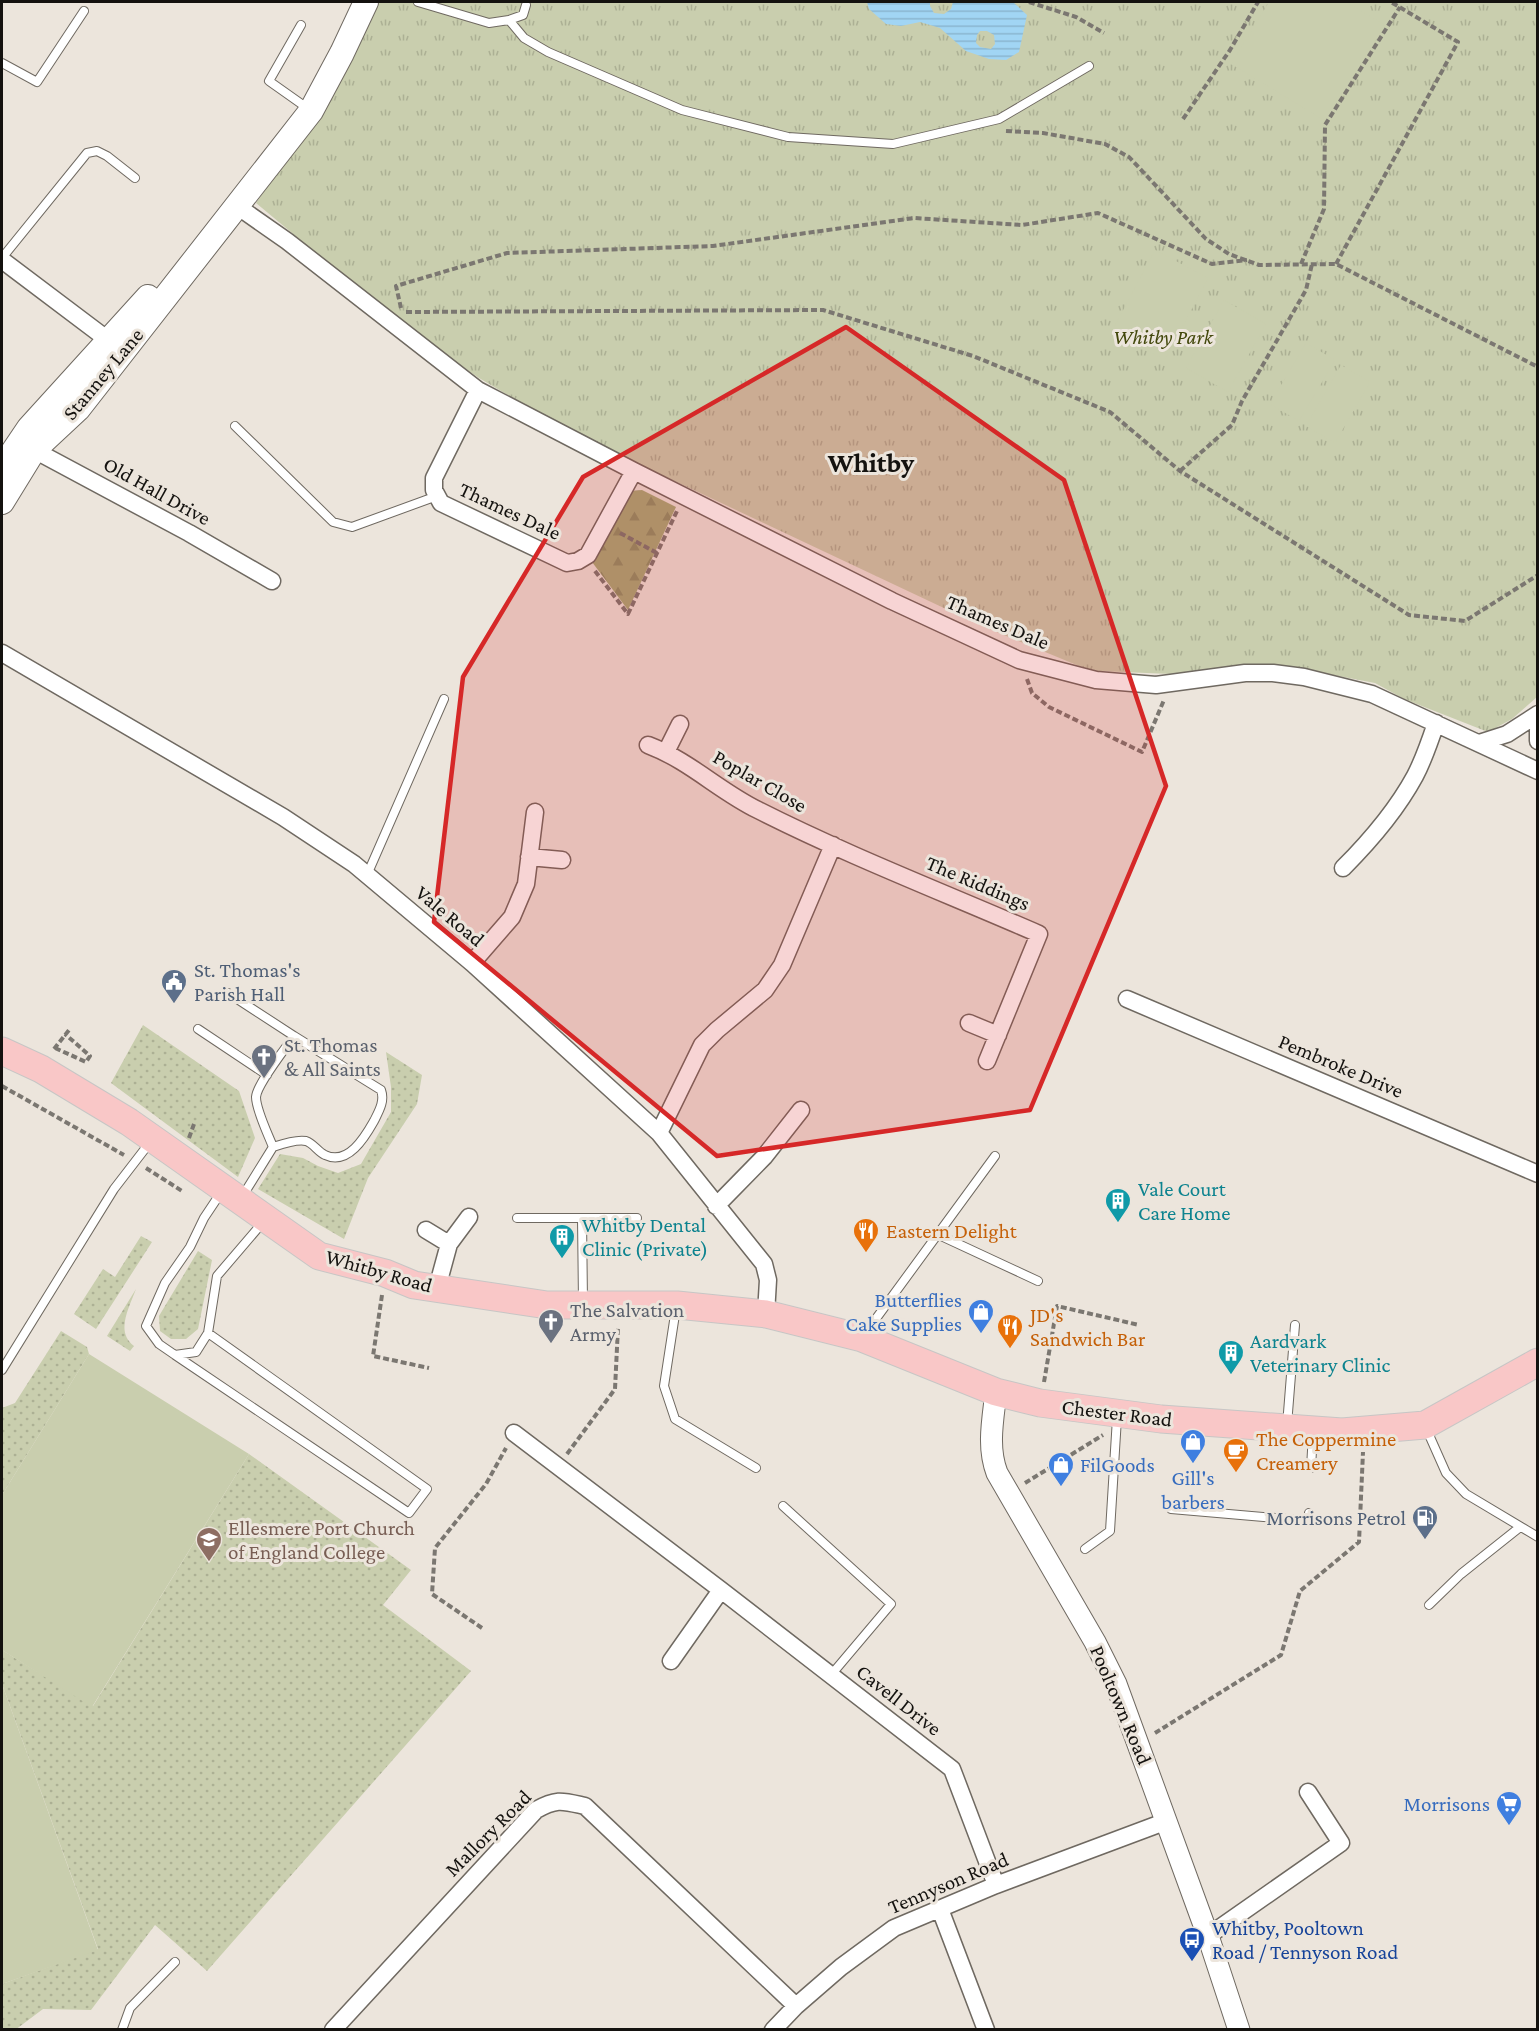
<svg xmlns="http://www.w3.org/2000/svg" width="1539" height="2031" font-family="'Crimson Pro',serif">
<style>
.grass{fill:url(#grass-dots)}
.forest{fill:url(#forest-firs)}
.park{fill:url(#park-tufts)}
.pitch{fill:#c9ceae}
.water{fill:url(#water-rules);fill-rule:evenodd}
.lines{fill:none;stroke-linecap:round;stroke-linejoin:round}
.service-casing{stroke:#6f6961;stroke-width:10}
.minor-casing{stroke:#6f6961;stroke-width:19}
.tertiary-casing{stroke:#6f6961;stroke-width:23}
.secondary-casing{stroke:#6f6961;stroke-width:26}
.primary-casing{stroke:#c7c6c5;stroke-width:29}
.path{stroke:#7b7771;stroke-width:4;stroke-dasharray:6 3;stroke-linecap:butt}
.service{stroke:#fff;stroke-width:8}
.minor{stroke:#fff;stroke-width:16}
.tertiary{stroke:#fff;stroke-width:21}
.secondary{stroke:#fff;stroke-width:24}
.primary{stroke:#f9c7c7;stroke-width:27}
.marked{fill:#d62828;fill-opacity:0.2;stroke:#d62828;stroke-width:4.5;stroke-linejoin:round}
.labels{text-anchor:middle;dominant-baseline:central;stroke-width:6;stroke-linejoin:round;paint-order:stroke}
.park-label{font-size:21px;font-style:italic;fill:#43480c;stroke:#ece5dc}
.street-label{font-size:21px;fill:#14120f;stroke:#ece5dc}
.service-label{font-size:21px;fill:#4e5e75;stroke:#ece5dc;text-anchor:start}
.worship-label{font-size:21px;fill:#5b616d;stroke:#ece5dc;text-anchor:start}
.culture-label{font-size:21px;fill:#0d838f;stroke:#ece5dc;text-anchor:start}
.food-label{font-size:21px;fill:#c56008;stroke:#ece5dc;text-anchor:start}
.shop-label{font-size:21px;fill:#366cbe;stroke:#ece5dc;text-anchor:end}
.education-label{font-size:21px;fill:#785e54;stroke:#ece5dc;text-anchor:start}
.transit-label{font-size:21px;fill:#164399;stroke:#ece5dc;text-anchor:start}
.district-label{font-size:27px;font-weight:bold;fill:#14120f;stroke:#ece5dc}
</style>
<defs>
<pattern id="grass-dots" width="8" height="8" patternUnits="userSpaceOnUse" patternTransform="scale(1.5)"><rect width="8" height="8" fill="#c9ceae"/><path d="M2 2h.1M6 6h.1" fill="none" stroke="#acb094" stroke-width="1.8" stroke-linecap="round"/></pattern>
<pattern id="forest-firs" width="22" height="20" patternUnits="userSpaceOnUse" patternTransform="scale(1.5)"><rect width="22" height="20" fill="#a5ab79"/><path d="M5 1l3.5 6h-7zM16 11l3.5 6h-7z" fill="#8d9267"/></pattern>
<pattern id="park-tufts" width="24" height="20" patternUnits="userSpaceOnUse" patternTransform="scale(1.5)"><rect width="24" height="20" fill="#c9ceae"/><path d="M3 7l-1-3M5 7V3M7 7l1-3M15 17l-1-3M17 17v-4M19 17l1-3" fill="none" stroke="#acb094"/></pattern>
<pattern id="water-rules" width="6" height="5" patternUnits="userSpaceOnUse" patternTransform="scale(1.5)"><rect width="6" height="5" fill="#a1d5f4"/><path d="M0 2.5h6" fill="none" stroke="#8ab6d0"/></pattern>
</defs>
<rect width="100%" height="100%" fill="#ece5dc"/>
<path class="grass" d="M143,1025L239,1091L255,1138L238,1177L111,1083Z
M386,1052L422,1075L417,1104L368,1178L344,1239L258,1189L280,1154L303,1158L318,1166L338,1173L361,1164L391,1112V1087Z
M141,1236L152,1242L96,1329L74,1314L103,1269L115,1277Z
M198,1251L212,1260L198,1329L186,1339H171L160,1331L159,1316Z
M136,1289C129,1308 115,1332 134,1346L130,1351L107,1336Z
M61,1331L87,1347L89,1354L2,1495V1408L15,1403Z
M249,1454L411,1570L383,1605L471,1671L207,1971L155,1925L91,2010L43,2009L15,2030L2,2029V1984L98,1949L2,1684V1650L93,1706Z"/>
<path class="forest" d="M642,490L676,507L628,610L592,562L630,491Z"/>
<path class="park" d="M372,2H1537V697L1512,719L1488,732L1404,699L1375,683L1291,667L1246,666L1171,674L1098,671L1079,666L982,626L628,459L532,409L479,378L422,339L375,302L256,203L315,115Z"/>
<path class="pitch" d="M1269,2H1346L1385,25L1327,122L1231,64Z
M1155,250L1208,278L1165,360L1112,331Z
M1224,300L1266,324L1228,392L1186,368Z
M1306,343L1335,360L1299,421L1270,404Z
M1341,365L1370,382L1335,443L1306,426Z
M89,1354L249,1454L92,1707L2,1650V1495Z
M2,1684L98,1950L2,1984Z"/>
<path class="water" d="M867,2H930V6L934,13L944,14L951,9L953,2H1013L1027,15L1019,52L1006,60L989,59L966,51L940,28L920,22L901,26L886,24L869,9ZM980,31H987L994,35L995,44L991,49L980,47L976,43L977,35Z"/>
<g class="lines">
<defs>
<path id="service" d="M418,2L489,23L509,20L524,38L548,52L682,110L788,137L893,144L999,119L1089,66
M509,20L523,15L526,5
M301,25L269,81L310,110
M2,63L37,82L84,11
M2,258L87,153L97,151L107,156L135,178
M235,426L333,522L352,527L437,496
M367,875L444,699
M228,993L294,1036
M198,1029L267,1075
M222,1191L204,1218L190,1247L165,1283L146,1326L159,1344L175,1355L196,1352L208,1333L217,1276L264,1221
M242,1197L273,1147C282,1144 296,1139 306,1141C313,1143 318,1152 325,1155C348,1166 365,1137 374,1121C379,1111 385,1101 381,1090L294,1036C285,1049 257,1084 256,1097C256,1110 268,1134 273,1147
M517,1218H637
M582,1218L583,1302
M939,1235L1038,1281
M676,1308L664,1386L675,1419L756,1468
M864,1335L995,1156
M175,1355L409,1513L427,1489L208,1333
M2,1370L114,1189L151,1141
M1287,1425L1295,1325
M1426,1428L1446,1473L1466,1494L1538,1537
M1311,1468L1313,1433
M783,1506L891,1604L831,1675
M1171,1509L1309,1521V1513
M1085,1549L1110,1531L1117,1418
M1429,1605L1461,1574L1520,1527
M122,2030L130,2008L175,1962"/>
<path id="minor" d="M237,206L287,241L478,390L634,471L892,601L1019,660L1096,680L1156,685L1245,673H1273L1304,677L1372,694L1538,771
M2,260L116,346
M478,390L434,478V490L441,503L567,563L578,561L588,555L634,471
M27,444L34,450L189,533L272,581
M2,653L283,817L354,864L472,963L659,1133L764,1264L768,1280L766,1314
M1538,730V741
M1479,743L1507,734L1538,714
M648,745C690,761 719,791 758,810C849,856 945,893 1039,934L987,1061
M666,752L680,724
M529,857L562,860
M1343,868C1371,840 1396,811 1415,776C1424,759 1430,741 1436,723
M472,963L512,917L526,884L535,812
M1127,999L1538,1174
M969,1023L998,1035
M659,1133L702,1045L717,1030L765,990L782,965L833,845
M716,1206L764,1157L801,1110
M426,1230L449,1244
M437,1288L449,1244L469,1217
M514,1433L721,1590L952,1769L996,1885
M671,1661L721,1590
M940,1909L986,2030
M1208,1936L1341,1843L1308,1792
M333,2030L536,1810C557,1798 563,1801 585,1806L796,2006
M773,2030L796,2006L841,1967L894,1928L996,1885L1167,1821"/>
<path id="tertiary" d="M996,1392C993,1419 987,1447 997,1473L1095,1642L1116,1684L1208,1936L1239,2030"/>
<path id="secondary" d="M2,468L29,428L148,297
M2,502L34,450L78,409L311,111L342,53L366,2"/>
<path id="primary" d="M2,1051L41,1069L129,1122L319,1256L385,1273L414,1285L547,1305H677L766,1314L862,1338L996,1392L1040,1403L1161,1419L1342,1432L1425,1425L1538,1362"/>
</defs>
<use href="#service" class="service-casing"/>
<use href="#minor" class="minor-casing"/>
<use href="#tertiary" class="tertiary-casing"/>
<use href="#secondary" class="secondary-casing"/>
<use href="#primary" class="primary-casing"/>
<path class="path" d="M1029,2L1076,17L1104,33
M1183,119L1230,50L1258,2
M1006,131L1043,133L1105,144L1129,157L1206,239L1229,254L1259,265L1336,264L1538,367
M1301,264L1324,209L1325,125L1400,7
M1336,264L1458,42L1391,2
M401,308L396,286L507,253L713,246L914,218L1022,225L1098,213L1212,264L1247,260
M406,312L823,310L973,356L1110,412L1180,471L1409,615L1465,621L1538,575
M1180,471L1232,425L1242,401L1306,290L1312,264
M620,533L657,553
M595,571L628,614L677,511
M1027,679L1032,693L1049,707L1142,752L1164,700
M55,1048L86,1062L90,1056L65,1034
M54,1049L69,1030
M2,1086L124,1155
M189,1138L194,1124
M146,1168L182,1191
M382,1295L373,1356L429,1368
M1044,1382L1057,1306L1139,1325
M567,1454L615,1389L618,1327
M1025,1483L1103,1435
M482,1628L432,1594L435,1548L486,1484L506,1448
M1155,1733L1281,1655L1300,1591L1359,1542L1363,1452"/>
<use href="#service" class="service"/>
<use href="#minor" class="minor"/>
<use href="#tertiary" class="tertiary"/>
<use href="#secondary" class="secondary"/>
<use href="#primary" class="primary"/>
</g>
<path class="marked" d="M846,327L1064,480L1166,786L1030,1110L717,1156L434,922L463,677L583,477Z"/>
<defs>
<symbol id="civic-pin" viewBox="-11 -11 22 30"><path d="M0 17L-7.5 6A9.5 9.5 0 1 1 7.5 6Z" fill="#5c6f8a" stroke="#ece5dc"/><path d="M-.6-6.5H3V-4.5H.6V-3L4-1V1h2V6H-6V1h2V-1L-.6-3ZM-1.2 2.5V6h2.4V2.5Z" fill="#fff"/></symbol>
<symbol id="church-pin" viewBox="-11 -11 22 30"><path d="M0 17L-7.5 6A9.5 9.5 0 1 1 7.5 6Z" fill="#6b7280" stroke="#ece5dc"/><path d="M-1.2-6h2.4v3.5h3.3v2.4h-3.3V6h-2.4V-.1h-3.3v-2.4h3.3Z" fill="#fff"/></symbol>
<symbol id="building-pin" viewBox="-11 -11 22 30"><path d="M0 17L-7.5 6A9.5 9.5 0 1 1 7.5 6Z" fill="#0f9aa8" stroke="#ece5dc"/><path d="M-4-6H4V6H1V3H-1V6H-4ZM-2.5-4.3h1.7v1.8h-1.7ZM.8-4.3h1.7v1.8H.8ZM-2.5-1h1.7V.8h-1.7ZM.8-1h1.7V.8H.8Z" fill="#fff"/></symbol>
<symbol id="restaurant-pin" viewBox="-11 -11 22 30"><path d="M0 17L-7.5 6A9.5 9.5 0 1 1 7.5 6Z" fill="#e8710a" stroke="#ece5dc"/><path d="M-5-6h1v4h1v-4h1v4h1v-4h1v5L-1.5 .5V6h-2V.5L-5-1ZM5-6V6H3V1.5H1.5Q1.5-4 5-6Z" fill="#fff"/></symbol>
<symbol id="shop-pin" viewBox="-11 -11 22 30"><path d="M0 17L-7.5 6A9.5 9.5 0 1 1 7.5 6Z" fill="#3f7fe0" stroke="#ece5dc"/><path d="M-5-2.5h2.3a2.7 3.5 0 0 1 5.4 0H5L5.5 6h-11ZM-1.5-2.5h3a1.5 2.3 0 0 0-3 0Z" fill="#fff"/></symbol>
<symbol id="cafe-pin" viewBox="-11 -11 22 30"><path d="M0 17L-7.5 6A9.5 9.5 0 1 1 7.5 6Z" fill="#e8710a" stroke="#ece5dc"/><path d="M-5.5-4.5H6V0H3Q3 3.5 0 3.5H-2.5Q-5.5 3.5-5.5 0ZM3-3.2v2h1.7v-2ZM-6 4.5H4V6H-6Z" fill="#fff"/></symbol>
<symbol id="fuel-pin" viewBox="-11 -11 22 30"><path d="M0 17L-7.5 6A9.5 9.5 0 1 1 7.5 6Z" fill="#5c6f8a" stroke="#ece5dc"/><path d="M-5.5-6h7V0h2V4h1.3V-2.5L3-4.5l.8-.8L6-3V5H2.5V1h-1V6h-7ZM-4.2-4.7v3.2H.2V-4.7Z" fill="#fff"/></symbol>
<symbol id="school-pin" viewBox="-11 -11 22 30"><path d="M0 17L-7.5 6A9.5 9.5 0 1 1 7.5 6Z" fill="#8d6e63" stroke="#ece5dc"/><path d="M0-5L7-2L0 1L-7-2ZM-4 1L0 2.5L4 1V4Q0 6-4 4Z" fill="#fff"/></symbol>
<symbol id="supermarket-pin" viewBox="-11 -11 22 30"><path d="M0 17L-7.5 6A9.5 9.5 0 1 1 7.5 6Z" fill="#3f7fe0" stroke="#ece5dc"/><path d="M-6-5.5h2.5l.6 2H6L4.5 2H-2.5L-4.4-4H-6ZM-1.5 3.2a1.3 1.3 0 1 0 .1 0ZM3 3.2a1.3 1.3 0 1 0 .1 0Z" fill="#fff"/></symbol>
<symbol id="bus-pin" viewBox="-11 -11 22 30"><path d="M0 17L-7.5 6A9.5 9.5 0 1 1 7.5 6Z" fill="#1a4fb4" stroke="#ece5dc"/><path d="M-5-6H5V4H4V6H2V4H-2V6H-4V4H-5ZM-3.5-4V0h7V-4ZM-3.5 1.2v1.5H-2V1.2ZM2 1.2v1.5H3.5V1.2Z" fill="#fff"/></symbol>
</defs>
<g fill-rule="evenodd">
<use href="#civic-pin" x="159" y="967" width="30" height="40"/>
<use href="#church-pin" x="249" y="1042" width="30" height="40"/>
<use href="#building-pin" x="1103" y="1186" width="30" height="40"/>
<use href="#restaurant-pin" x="851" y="1216" width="30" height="40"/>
<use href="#building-pin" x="547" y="1222" width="30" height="40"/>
<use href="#shop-pin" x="966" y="1297" width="30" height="40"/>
<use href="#church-pin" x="536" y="1307" width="30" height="40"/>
<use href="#restaurant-pin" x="995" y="1312" width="30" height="40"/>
<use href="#building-pin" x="1216" y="1338" width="30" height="40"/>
<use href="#shop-pin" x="1178" y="1427" width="30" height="40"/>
<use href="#cafe-pin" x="1221" y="1436" width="30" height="40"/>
<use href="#shop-pin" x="1046" y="1450" width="30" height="40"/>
<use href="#fuel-pin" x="1410" y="1503" width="30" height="40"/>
<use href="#school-pin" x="194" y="1525" width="30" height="40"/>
<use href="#supermarket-pin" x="1494" y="1789" width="30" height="40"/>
<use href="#bus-pin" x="1177" y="1925" width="30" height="40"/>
</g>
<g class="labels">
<g class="park-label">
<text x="1163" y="337">Whitby Park</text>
</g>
<g class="street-label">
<text transform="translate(103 374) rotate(-50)">Stanney Lane</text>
<text transform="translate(157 491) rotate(29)">Old Hall Drive</text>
<text transform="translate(510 511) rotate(25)">Thames Dale</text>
<text transform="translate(998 622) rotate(23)">Thames Dale</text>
<text transform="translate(760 781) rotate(30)">Poplar Close</text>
<text transform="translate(978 883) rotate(23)">The Riddings</text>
<text transform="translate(450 916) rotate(40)">Vale Road</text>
<text transform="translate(1341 1066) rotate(23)">Pembroke Drive</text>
<text transform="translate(379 1271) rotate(16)">Whitby Road</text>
<text transform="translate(1117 1413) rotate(7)">Chester Road</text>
<text transform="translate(899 1700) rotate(38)">Cavell Drive</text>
<text transform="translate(1121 1705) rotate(67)">Pooltown Road</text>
<text transform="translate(488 1833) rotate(-45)">Mallory Road</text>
<text transform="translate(948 1883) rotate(-23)">Tennyson Road</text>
</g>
<g class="service-label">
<text x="194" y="970">St. Thomas's<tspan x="194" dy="24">Parish Hall</tspan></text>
<text x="1406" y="1518" text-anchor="end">Morrisons Petrol</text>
</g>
<g class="worship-label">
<text x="284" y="1045">St. Thomas<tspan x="284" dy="24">&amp; All Saints</tspan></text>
<text x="570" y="1310">The Salvation<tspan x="570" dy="24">Army</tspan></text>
</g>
<g class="culture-label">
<text x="1138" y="1189">Vale Court<tspan x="1138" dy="24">Care Home</tspan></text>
<text x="582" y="1225">Whitby Dental<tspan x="582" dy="24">Clinic (Private)</tspan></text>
<text x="1250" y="1341">Aardvark<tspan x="1250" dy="24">Veterinary Clinic</tspan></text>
</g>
<g class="food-label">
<text x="886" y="1231">Eastern Delight</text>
<text x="1030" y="1315">JD's<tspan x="1030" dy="24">Sandwich Bar</tspan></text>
<text x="1256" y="1439">The Coppermine<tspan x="1256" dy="24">Creamery</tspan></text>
</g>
<g class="shop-label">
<text x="962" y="1300">Butterflies<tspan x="962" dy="24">Cake Supplies</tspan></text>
<text x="1080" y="1465" text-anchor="start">FilGoods</text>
<text x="1193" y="1478" text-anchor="middle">Gill's<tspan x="1193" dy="24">barbers</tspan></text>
<text x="1490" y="1804">Morrisons</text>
</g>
<g class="education-label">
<text x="228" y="1528">Ellesmere Port Church<tspan x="228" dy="24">of England College</tspan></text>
</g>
<g class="transit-label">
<text x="1212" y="1928">Whitby, Pooltown<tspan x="1212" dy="24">Road / Tennyson Road</tspan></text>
</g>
<g class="district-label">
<text x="871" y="463">Whitby</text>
</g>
</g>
<rect width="1539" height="2031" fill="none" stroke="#14120f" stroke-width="6"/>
</svg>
